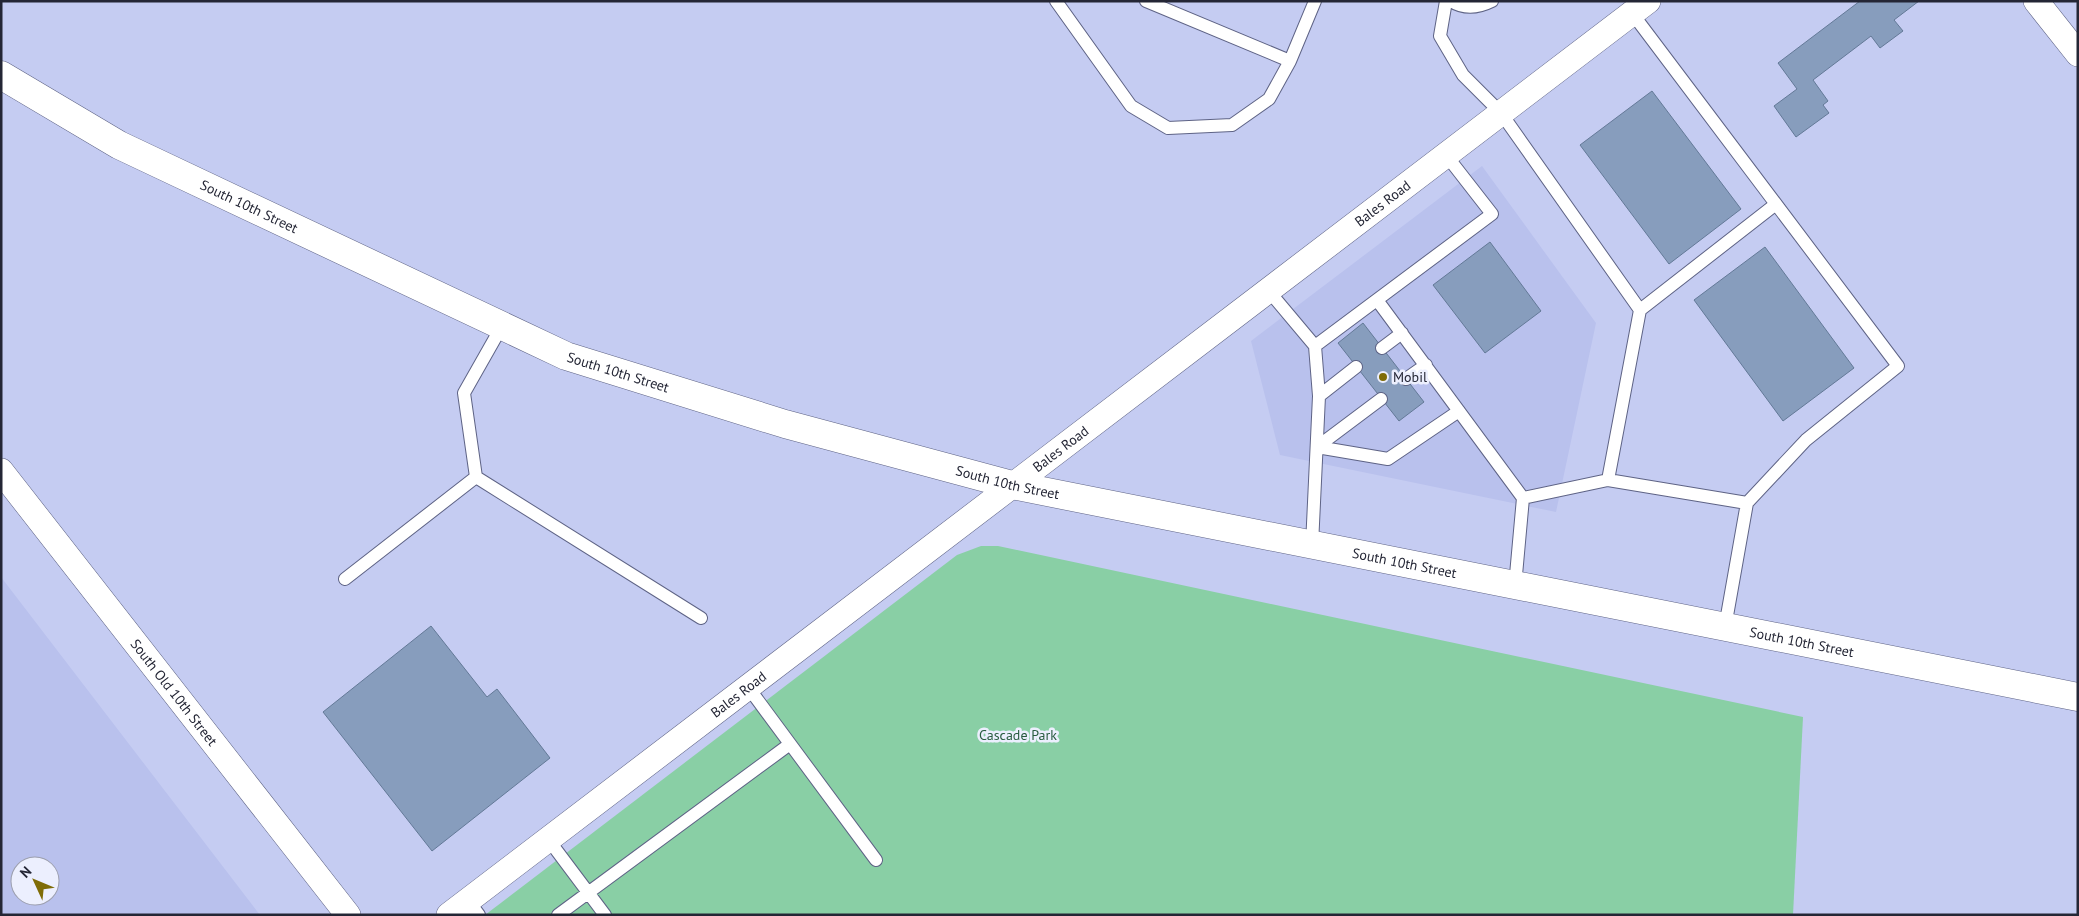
<svg xmlns="http://www.w3.org/2000/svg" width="2079" height="916" font-family="'PT Sans',sans-serif">
	<style>
		.built { fill: #b9c1ed; fill-rule: evenodd }
		.green { fill: #89cfa5 }
		.building { fill: #879dbd; stroke: #637997 }
		.lines { fill: none; stroke-linecap: round; stroke-linejoin: round }
		.service-casing { stroke: #5e6385; stroke-width: 14 }
		.minor-casing { stroke: #5e6385; stroke-width: 26 }
		.primary-casing { stroke: #5e6385; stroke-width: 29 }
		.service { stroke: #fff; stroke-width: 12 }
		.minor { stroke: #fff; stroke-width: 25 }
		.primary { stroke: #fff; stroke-width: 28 }
		.poi-dot { fill: #7f6c07; stroke: #eceffe; stroke-width: 2 }
		.labels { text-anchor: middle; stroke-width: 5; stroke-linejoin: round; paint-order: stroke }
		.street-label { font-size: 14px; fill: #242635; stroke: #eceffe }
		.poi-label { font-size: 14px; fill: #242635; stroke: #eceffe; text-anchor: start }
		.park-label { font-size: 14px; fill: #285b3f; stroke: #eceffe }
	</style>
	<rect width="100%" height="100%" fill="#c5ccf2"/>
	<!-- built -->
	<path class="built" d="M 1482,166 L 1596,323 L 1556,512 L 1280,455 L 1251,341 Z
		M 1,577 L 260,915 L 1,915 ZM 20,866 L 50,866 L 50,896 L 20,896 Z"/>
	<!-- green -->
	<path class="green" d="M 981,546 L 998,546 L 1803,717 L 1793,915 L 485,915 L 957,555 Z"/>
	<!-- building -->
	<path class="building" d="M 1860,1 L 1919,1 L 1894,20 L 1903,31 L 1880,48 L 1871,36 L 1813,80 L 1828,101 L 1823,105 L 1829,113 L 1796,137 L 1774,106 L 1797,89 L 1778,63 Z
		M 1652,91 L 1741,209 L 1669,264 L 1580,145 Z
		M 1490,242 L 1541,311 L 1485,353 L 1433,285 Z
		M 1765,247 L 1854,368 L 1783,421 L 1694,300 Z
		M 1363,323 L 1424,402 L 1399,421 L 1338,343 Z
		M 431,626 L 487,697 L 497,689 L 550,758 L 432,851 L 323,712 Z"/>
	<g class="lines">
		<defs>
			<path id="service" d="M 1056,1 L 1131,106 L 1168,128 L 1232,125 L 1269,99 L 1290,61 L 1315,1
				M 1146,1 L 1290,61
				M 1446,1 L 1440,36 L 1463,75 L 1501,113 L 1640,310 L 1608,480
				M 1451,1 C 1465,10 1478,8 1492,1
				M 1632,13 L 1898,366 L 1806,440 L 1747,503
				M 1268,290 L 1315,346 L 1319,396 L 1312,545
				M 1377,300 L 1523,498 L 1515,586
				M 1640,310 L 1776,204
				M 502,326 L 464,393 L 476,477 L 701,618
				M 1315,346 L 1492,214 L 1446,155
				M 1382,348 L 1402,333
				M 1406,379 L 1426,365
				M 1319,396 L 1356,367
				M 1317,447 L 1388,459 L 1459,411
				M 1317,447 L 1381,399
				M 1523,498 L 1608,480 L 1747,503 L 1725,627
				M 345,579 L 476,477
				M 748,687 L 876,860
				M 548,839 L 605,915
				M 468,900 L 479,915
				M 558,915 L 790,744"/>
			<g id="minor">
				<path d="M 2036,1 L 2078,54"/>
				<path id="s1" d="M 1,471 L 348,915"/>
				<path id="s2" d="M 449,915 L 1648,1"/>
			</g>
			<g id="primary">
				<path id="s3" d="M 1,75 L 119,145 L 566,356 L 785,424 L 1012,485 L 2078,697"/>
			</g>
		</defs>
		<!-- service casing -->
		<use href="#service" class="service-casing"/>
		<!-- minor casing -->
		<use href="#minor" class="minor-casing"/>
		<!-- primary casing -->
		<use href="#primary" class="primary-casing"/>
		<!-- service -->
		<use href="#service" class="service"/>
		<!-- minor -->
		<use href="#minor" class="minor"/>
		<!-- primary -->
		<use href="#primary" class="primary"/>
	</g>
	<!-- markers -->
	<circle class="poi-dot" cx="1383" cy="377" r="5"/>
	<g class="labels">
		<!-- street labels -->
		<g class="street-label">
			<text dy="5" stroke="none"><textPath href="#s2" startOffset="1174">Bales Road</textPath></text>
			<text dy="5" stroke="none"><textPath href="#s3" startOffset="281">South 10th Street</textPath></text>
			<text dy="5" stroke="none"><textPath href="#s3" startOffset="686">South 10th Street</textPath></text>
			<text dy="5" stroke="none"><textPath href="#s2" startOffset="769">Bales Road</textPath></text>
			<text dy="5" stroke="none"><textPath href="#s3" startOffset="1091">South 10th Street</textPath></text>
			<text dy="5" stroke="none"><textPath href="#s3" startOffset="1496">South 10th Street</textPath></text>
			<text dy="5" stroke="none"><textPath href="#s3" startOffset="1901">South 10th Street</textPath></text>
			<text dy="5" stroke="none"><textPath href="#s1" startOffset="281">South Old 10th Street</textPath></text>
			<text dy="5" stroke="none"><textPath href="#s2" startOffset="364">Bales Road</textPath></text>
		</g>
		<!-- poi labels -->
		<g class="poi-label">
			<text x="1393" y="382">Mobil</text>
		</g>
		<!-- park labels -->
		<g class="park-label">
			<text x="1018" y="740">Cascade Park</text>
		</g>
	</g>
	<!-- border -->
	<rect width="2079" height="916" fill="none" stroke="#242635" stroke-width="5"/>
	<!-- north arrow -->
	<g transform="translate(35 881) rotate(314)"><circle r="24" fill="#eceffe" stroke="#9c9fae"/>
	<path d="M0-4L9 19L0 12L-9 19Z" fill="#7f6c07"/>
	<text y="-8" font-size="14" font-weight="bold" text-anchor="middle" fill="#242635">N</text>
	</g>
</svg>
